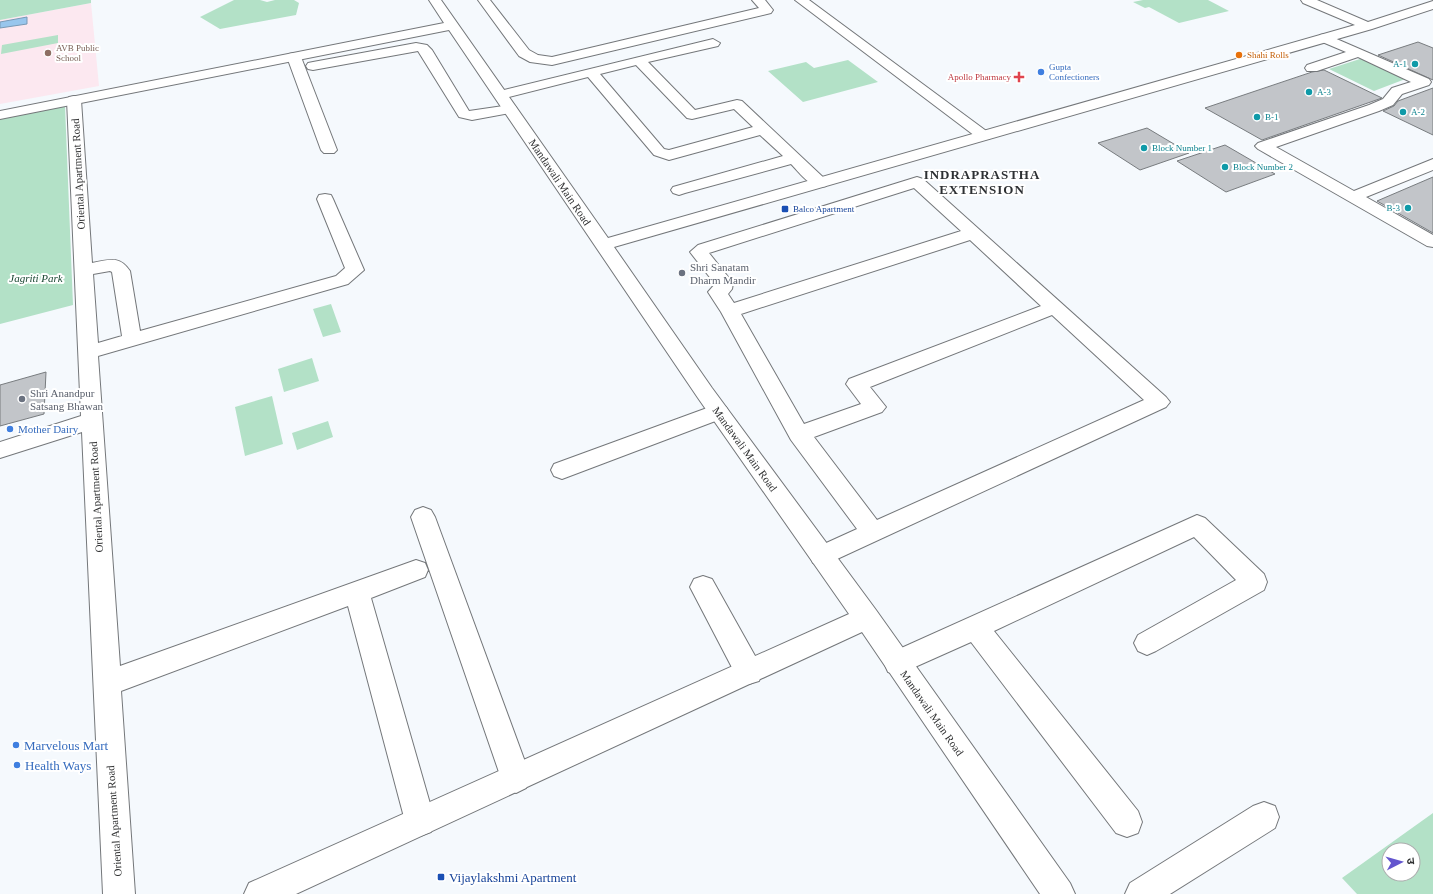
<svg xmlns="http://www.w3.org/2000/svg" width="1433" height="894" font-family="'Times New Roman','Noto Sans Devanagari',serif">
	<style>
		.education { fill: #fce8f0 }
		.green { fill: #b3e1c7; fill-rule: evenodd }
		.water { fill: #98c6ed; stroke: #7899b5 }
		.building { fill: #c2c5c9; stroke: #787c7f }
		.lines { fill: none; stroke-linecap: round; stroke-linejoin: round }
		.minor-casing { stroke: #74777a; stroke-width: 2 }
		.tertiary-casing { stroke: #74777a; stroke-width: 2 }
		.minor { fill: #fff; fill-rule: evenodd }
		.tertiary { fill: #fff; fill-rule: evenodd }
		.education-dot { fill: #8d6e63; stroke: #fff; stroke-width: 1.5 }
		.food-dot { fill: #e8710a; stroke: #fff; stroke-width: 1.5 }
		.culture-dot { fill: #0f9aa8; stroke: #fff; stroke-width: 1.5 }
		.shop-dot { fill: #3f7fe0; stroke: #fff; stroke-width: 1.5 }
		.health-dot { fill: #e0444e; stroke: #fff; stroke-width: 1.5 }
		.transit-dot { fill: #1a4fb4; stroke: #fff; stroke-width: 1.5 }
		.worship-dot { fill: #6b7280; stroke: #fff; stroke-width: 1.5 }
		.labels { text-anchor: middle; stroke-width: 4; stroke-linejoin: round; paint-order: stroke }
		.far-education-label { font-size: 9px; fill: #785e54; stroke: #fff; text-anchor: start }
		.far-food-label { font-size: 9px; fill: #c56008; stroke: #fff; text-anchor: start }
		.far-culture-label { font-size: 9px; fill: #0d838f; stroke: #fff; text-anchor: start }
		.far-shop-label { font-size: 9px; fill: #366cbe; stroke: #fff; text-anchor: start }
		.far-health-label { font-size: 9px; fill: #be3a42; stroke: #fff; text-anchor: end }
		.far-transit-label { font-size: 9px; fill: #164399; stroke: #fff; text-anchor: start }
		.street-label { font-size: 11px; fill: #2f3031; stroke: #fff }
		.worship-label { font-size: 11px; fill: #5b616d; stroke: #fff; text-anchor: start }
		.park-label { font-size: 11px; font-style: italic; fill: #174530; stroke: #fff }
		.shop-label { font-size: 11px; fill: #366cbe; stroke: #fff; text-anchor: start }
		.far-district-label { font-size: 13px; font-weight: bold; letter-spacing: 1px; fill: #2d3033; stroke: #fff }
		.near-shop-label { font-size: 13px; fill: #366cbe; stroke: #fff; text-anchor: start }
		.near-transit-label { font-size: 13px; fill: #164399; stroke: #fff; text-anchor: start }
	</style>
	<rect width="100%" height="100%" fill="#f5f9fd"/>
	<!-- education -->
	<path class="education" d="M 91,3 L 99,86 L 0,104 L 0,20 Z"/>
	<!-- green -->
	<path class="green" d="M 0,0 L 91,0 L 91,3 L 0,20 Z
		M 234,0 L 260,0 L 267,2 L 275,0 L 294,0 L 299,3 L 296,15 L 220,29 L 200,17 Z
		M 1143,0 L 1208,0 L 1229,11 L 1179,23 L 1149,7 L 1145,8 L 1133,2 Z
		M 58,35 L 58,43 L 1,54 L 2,45 Z
		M 1363,58 L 1408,78 L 1374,91 L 1329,69 Z
		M 848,60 L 878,82 L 803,102 L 768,71 L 806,62 L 814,68 Z
		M 65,106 L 73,305 L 0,324 L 0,119 Z
		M 331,304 L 341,332 L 323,337 L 313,309 Z
		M 312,358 L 319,381 L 284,392 L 278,369 Z
		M 272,396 L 283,444 L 245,456 L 235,407 Z
		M 328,421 L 333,437 L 297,450 L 292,433 Z
		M 1433,813 L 1433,894 L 1357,894 L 1342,878 ZM 1389,850 L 1413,850 L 1413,874 L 1389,874 Z"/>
	<!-- water -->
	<path class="water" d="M 27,17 L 27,24 L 0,28 L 0,22 Z"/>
	<!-- building -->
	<path class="building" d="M 1418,42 L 1433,48 L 1433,80 L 1378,55 Z
		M 1324,70 L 1382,98 L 1262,140 L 1205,108 L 1312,72 Z
		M 1433,88 L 1433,135 L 1383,111 L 1394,106 L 1398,101 Z
		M 1147,128 L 1189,153 L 1140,170 L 1098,143 Z
		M 1225,145 L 1275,174 L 1226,192 L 1177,161 Z
		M 1433,177 L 1433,233 L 1377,201 Z
		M 46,372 L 44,414 L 0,426 L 0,385 Z"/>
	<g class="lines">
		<defs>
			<path id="minor" d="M 478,0 L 490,0 L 529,50 L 538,55 L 552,57 L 759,8 L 752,0 L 765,0 L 773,10 L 771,13 L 552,65 L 530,62 L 519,56 Z
				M 795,0 L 809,0 L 989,133 L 992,136 L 989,139 L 979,139 Z
				M 1325,34 L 1429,79 L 1431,82 L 1429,85 L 1402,94 L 1393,105 L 1379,111 L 1276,147 L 1354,191 L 1433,159 L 1433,170 L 1366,197 L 1433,235 L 1433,247 L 1427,246 L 1258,149 L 1255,146 L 1258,143 L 1369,105 L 1383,99 L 1392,88 L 1411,82 L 1358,57 L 1317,71 L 1307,71 L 1305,68 L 1307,65 L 1346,52 L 1320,41 L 1319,38 L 1320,35 Z
				M 713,39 L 720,43 L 718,46 L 648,62 L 695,110 L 737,100 L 742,101 L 826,180 L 828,183 L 826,186 C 811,190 800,173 791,164 L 685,193 L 679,195 L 673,193 L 671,190 L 673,187 L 783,156 L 760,135 L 669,160 L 654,155 L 588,77 L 501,99 L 496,98 L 494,95 L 496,92 ZM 636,65 L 687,118 L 692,119 L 734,109 L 753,127 L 669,150 L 664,149 L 600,74 Z
				M 416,43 L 427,45 L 432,50 L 469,111 L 510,105 L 515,106 L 517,109 L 515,112 L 472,120 L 459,117 L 418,51 L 313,70 L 308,69 L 306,66 L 308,63 L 313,62 Z
				M 294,53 L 299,54 L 301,57 L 337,150 L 334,153 L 324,153 L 321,150 L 287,57 L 289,54 Z
				M 74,96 L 79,97 L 81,100 L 92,263 C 109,260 119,255 130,271 L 140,331 L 336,276 L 345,268 L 317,199 L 319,195 L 325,194 L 331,195 L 333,199 L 364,270 L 348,284 L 98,356 L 120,666 L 416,560 L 425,563 L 428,570 L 425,577 L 371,598 L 435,821 L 431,832 L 420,836 L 409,832 L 405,821 L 348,606 L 121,691 L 135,894 L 103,894 L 82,432 L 0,458 L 0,442 L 81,416 L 67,100 L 69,97 ZM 110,271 L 112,272 L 122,336 L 98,343 L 93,274 Z
				M 917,177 L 923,179 L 1166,397 L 1170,402 L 1166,407 L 822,566 L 813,563 L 810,556 L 813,549 L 857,529 L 791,440 L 721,312 L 708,292 L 715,284 L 690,252 L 698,245 ZM 914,188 L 961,231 L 734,303 L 728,294 L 732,289 L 733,283 L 709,253 ZM 970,240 L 1041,306 L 849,379 L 846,384 L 861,404 L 804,424 L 741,314 ZM 1052,315 L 1144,400 L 877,520 L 814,437 L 882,412 L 886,407 L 870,387 Z
				M 718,404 L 726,407 L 729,412 L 726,417 L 562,479 L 554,476 L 551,470 L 554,464 Z
				M 423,507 L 431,510 L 435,517 L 531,778 L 526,788 L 516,793 L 506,788 L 501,778 L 411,517 L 415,510 Z
				M 1197,515 L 1205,518 L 1264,574 L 1267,582 L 1264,590 L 1156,651 L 1147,655 L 1138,651 L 1134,643 L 1138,635 L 1236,580 L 1194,537 L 994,631 L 1138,811 L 1142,822 L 1138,833 L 1127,837 L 1116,833 L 971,642 L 897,675 L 888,672 L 884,663 L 888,654 Z
				M 703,576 L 712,579 L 759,663 L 762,672 L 759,681 L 749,684 L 739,681 L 690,587 L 694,579 Z
				M 1264,802 L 1275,806 L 1279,817 L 1275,828 L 1170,894 L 1125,894 L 1130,883 L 1253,806 Z"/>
			<path id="tertiary" d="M 429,0 L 441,0 L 608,238 L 1355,25 L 1303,3 L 1301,0 L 1317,0 L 1368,22 L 1433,1 L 1433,9 L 1372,29 L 614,247 L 712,388 L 876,610 L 1070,883 L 1075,894 L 1040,894 L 862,632 L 296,894 L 244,894 L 249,883 L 849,614 L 698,398 L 449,30 L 0,119 L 0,111 L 444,23 Z"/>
		</defs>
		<!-- minor casing -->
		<use href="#minor" class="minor-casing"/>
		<!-- tertiary casing -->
		<use href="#tertiary" class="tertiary-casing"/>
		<!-- minor -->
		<use href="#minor" class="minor"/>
		<!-- tertiary -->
		<use href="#tertiary" class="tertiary"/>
	</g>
	<!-- markers -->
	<circle class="education-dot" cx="48" cy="53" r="4"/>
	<circle class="food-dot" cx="1239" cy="55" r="4"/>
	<g class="culture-dot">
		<circle cx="1415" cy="64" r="4"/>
		<circle cx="1309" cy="92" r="4"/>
		<circle cx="1403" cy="112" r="4"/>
		<circle cx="1257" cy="117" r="4"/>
		<circle cx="1144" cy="148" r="4"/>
		<circle cx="1225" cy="167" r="4"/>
		<circle cx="1408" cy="208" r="4"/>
	</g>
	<g class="shop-dot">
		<circle cx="1041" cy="72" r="4"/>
		<circle cx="10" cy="429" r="4"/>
		<circle cx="16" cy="745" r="4"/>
		<circle cx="17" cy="765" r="4"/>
	</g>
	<path class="health-dot" d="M1017 71h4v4h4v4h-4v4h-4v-4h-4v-4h4z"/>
	<g class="transit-dot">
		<rect x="781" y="205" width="8" height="8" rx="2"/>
		<rect x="437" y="873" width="8" height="8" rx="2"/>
	</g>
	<g class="worship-dot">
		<circle cx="682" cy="273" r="4"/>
		<circle cx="22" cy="399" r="4"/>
	</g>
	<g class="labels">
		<!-- far-education labels -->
		<g class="far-education-label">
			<text x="56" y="51">AVB Public<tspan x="56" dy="10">School</tspan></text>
		</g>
		<!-- far-food labels -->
		<g class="far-food-label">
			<text x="1247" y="58">Shahi Rolls</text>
		</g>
		<!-- far-culture labels -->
		<g class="far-culture-label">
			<text x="1407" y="67" text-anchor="end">A-1</text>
			<text x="1317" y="95">A-3</text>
			<text x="1411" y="115">A-2</text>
			<text x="1265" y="120">B-1</text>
			<text x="1152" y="151">Block Number 1</text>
			<text x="1233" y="170">Block Number 2</text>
			<text x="1400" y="211" text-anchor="end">B-3</text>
		</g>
		<!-- far-shop labels -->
		<g class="far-shop-label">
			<text x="1049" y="70">Gupta<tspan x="1049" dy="10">Confectioners</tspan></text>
		</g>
		<!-- far-health labels -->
		<g class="far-health-label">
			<text x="1011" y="80">Apollo Pharmacy</text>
		</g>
		<!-- far-transit labels -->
		<g class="far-transit-label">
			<text x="793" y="212">Balco Apartment</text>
		</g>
		<!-- street labels -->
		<g class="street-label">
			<text transform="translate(78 174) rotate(-93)" y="4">Oriental Apartment Road</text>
			<text transform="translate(560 182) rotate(56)" y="4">Mandawali Main Road</text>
			<text transform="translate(745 449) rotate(54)" y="4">Mandawali Main Road</text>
			<text transform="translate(96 497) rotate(-93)" y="4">Oriental Apartment Road</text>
			<text transform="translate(932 713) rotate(55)" y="4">Mandawali Main Road</text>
			<text transform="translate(114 821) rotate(-94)" y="4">Oriental Apartment Road</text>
		</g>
		<!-- worship labels -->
		<g class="worship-label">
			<text x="690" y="271">Shri Sanatam<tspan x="690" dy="13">Dharm Mandir</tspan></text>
			<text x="30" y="397">Shri Anandpur<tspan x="30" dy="13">Satsang Bhawan</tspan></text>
		</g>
		<!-- park labels -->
		<g class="park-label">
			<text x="36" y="282">Jagriti Park</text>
		</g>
		<!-- shop labels -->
		<g class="shop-label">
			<text x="18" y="433">Mother Dairy</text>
		</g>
		<!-- far-district labels -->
		<g class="far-district-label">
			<text x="982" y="179">INDRAPRASTHA<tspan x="982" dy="15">EXTENSION</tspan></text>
		</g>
		<!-- near-shop labels -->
		<g class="near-shop-label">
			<text x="24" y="750">Marvelous Mart</text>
			<text x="25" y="770">Health Ways</text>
		</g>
		<!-- near-transit labels -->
		<g class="near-transit-label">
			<text x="449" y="882">Vijaylakshmi Apartment</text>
		</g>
	</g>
	<!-- north arrow -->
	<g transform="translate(1401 862) rotate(84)"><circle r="19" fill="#ffffff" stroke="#acacad"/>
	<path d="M0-3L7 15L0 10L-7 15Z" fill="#6355ce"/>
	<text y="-6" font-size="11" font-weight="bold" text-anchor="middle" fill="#2f3031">उ</text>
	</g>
</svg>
